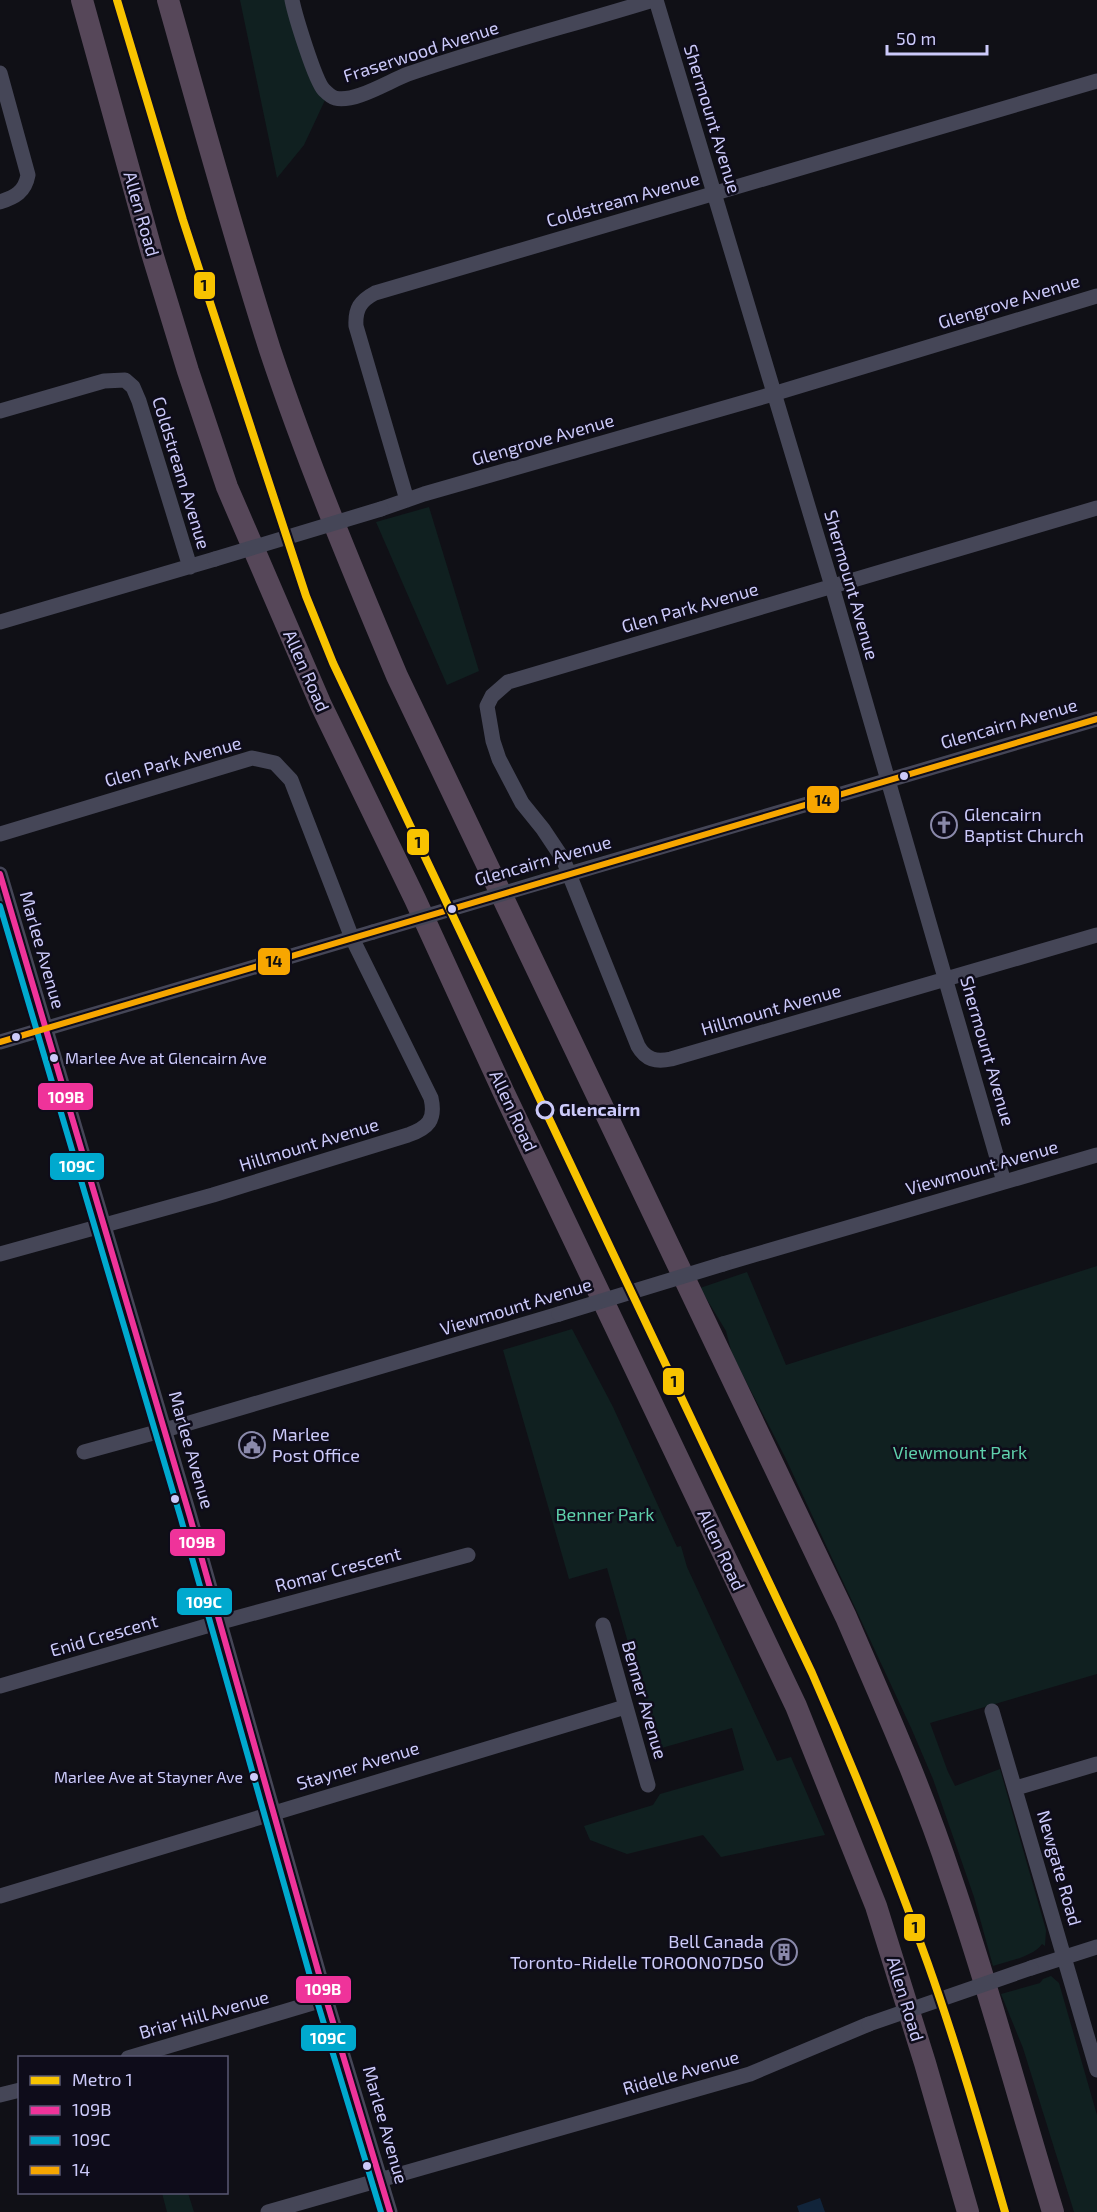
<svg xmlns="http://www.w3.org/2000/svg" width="1097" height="2212" font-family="'Exo 2',sans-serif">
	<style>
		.green { fill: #102020 }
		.water { fill: #11243a }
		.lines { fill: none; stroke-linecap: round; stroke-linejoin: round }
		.minor { stroke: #454657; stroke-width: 15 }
		.highway { stroke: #564759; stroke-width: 22 }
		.minor-bridge { stroke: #454657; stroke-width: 15 }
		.bus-1-casing { stroke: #0e0c1a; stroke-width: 10 }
		.bus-2-casing { stroke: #0e0c1a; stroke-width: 10 }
		.bus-3-casing { stroke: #0e0c1a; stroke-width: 10 }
		.bus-1 { stroke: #ef339a; stroke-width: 6 }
		.bus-2 { stroke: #00a9ce; stroke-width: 6 }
		.bus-3 { stroke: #f7a600; stroke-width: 6 }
		.metro-1-casing { stroke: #0e0c1a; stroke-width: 12 }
		.metro-1 { stroke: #f8c300; stroke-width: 8 }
		.bus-dot { fill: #cccafa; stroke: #0e0c1a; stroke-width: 2 }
		.stop-dot { fill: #0e0c1a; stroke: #cccafa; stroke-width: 3 }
		.labels { text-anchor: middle; stroke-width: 5; stroke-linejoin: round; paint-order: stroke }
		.bus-label { font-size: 16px; fill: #cccafa; stroke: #0e0c1a; text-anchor: start }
		.street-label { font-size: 18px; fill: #cccafa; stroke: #0e0c1a }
		.poi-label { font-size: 18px; fill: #cccafa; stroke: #0e0c1a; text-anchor: start }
		.stop-label { font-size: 18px; font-weight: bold; fill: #cccafa; stroke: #0e0c1a; text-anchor: start }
		.park-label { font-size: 18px; fill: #5fd1ac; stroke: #0e0c1a }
		.line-badge { stroke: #0e0c1a; stroke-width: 2 }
		.badge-label { font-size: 16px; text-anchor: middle; font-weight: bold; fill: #fff }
		.pale-badge-label { font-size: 16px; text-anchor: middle; font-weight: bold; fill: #111 }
	</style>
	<rect width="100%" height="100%" fill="#101016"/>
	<!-- green -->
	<path class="green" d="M 240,0 L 289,0 L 313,86 L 326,98 L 304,145 L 277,178 Z
		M 429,507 L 479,671 L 447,685 L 376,522 Z
		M 1097,1266 L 1097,1674 L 930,1723 L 948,1772 L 955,1786 L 1000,1769 L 1046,1930 L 1045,1946 L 1042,1944 C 1033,1957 1008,1961 993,1966 L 974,1897 L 933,1779 L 912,1730 L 785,1457 L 732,1354 L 726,1331 L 700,1288 L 747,1272 L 786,1365 Z
		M 572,1329 L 613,1407 L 677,1547 L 681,1546 L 687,1567 L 777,1761 L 791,1757 L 825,1835 L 721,1857 L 703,1835 L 627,1854 L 590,1840 L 584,1826 L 653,1805 L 660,1794 L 744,1770 L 732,1728 L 658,1749 L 607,1568 L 569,1579 L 503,1350 Z
		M 1051,1976 L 1059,1983 L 1097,2115 L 1097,2212 L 1074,2212 L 1023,2048 L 1001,1994 L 1040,1983 L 1043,1979 Z
		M 162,2193 L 188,2193 L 194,2212 L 167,2212 Z"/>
	<!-- water -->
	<path class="water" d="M 820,2198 L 825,2212 L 799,2212 L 797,2206 Z"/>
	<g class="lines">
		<!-- minor -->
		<path class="minor" d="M 292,0 C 295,15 315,81 324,90 C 327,93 332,97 335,98 C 355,103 389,81 408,74 C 489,46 572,25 653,0
			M 656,0 L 829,576 L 1004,1182
			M 0,73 L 28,175 C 25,192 15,197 0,202
			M 0,411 L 104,381 L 125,380 L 133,387 L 139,401 L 190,567
			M 407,500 L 356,326 C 355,309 360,301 375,293 L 1097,81
			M 1097,508 L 508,682 L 492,696 L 487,706 L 493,741 L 499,759 L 522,803 L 543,829 L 563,859 L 638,1046 C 646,1060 656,1062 671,1059 L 1097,935
			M 381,509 L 424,494 L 773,394 L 1097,296
			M 0,622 L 215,559
			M 0,834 L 252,758 L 275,763 L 291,780 L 352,938 L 431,1098 C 436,1120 428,1128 408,1135 L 213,1195 L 0,1254
			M 0,874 L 190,1517 L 326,1999 L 390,2212
			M 545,881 L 1097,719
			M 0,1042 L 373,932
			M 723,1264 L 1097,1155
			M 84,1452 L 186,1424 L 559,1314
			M 603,1625 L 648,1785
			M 0,1686 L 203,1627 L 468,1555
			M 992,1711 L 1097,2070
			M 1016,1788 L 1097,1764
			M 0,1896 L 625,1707
			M 1031,1968 L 1097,1947
			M 128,2058 L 326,1999
			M 0,2095 L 20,2090
			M 268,2212 L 750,2074 L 869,2024"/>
		<!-- highway -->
		<path class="highway" d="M 82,0 L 152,253 L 188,371 L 227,487 L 321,705 L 415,899 L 504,1093 L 796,1706 L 876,1906 L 925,2063 L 968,2212
			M 168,0 C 201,117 233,234 270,350 C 307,461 352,569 397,676 L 846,1617 C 883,1703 922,1789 951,1878 C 989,1988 1019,2101 1053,2212"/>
		<!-- minor-bridge -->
		<path class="minor-bridge" d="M 215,559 L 381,509
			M 373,932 L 545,881
			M 559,1314 L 723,1264
			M 869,2024 L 1031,1968"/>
		<defs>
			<path id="bus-1" d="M 0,874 L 190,1517 L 326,1999 L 390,2212"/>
			<path id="bus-2" d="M 0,906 L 181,1519 L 317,2001 L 381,2212"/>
			<path id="bus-3" d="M 0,1042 L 1097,719"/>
		</defs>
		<!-- bus-1 casing -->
		<use href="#bus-1" class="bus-1-casing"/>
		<!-- bus-2 casing -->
		<use href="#bus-2" class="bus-2-casing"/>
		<!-- bus-3 casing -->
		<use href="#bus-3" class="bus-3-casing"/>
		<!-- bus-1 -->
		<use href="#bus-1" class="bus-1"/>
		<!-- bus-2 -->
		<use href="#bus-2" class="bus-2"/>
		<!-- bus-3 -->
		<use href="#bus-3" class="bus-3"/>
		<defs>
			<path id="metro-1" d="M 117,0 L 183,220 L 306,596 L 333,663 L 812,1673 C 854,1769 893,1866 928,1964 C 957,2046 981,2129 1005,2212"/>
		</defs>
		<!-- metro-1 casing -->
		<use href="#metro-1" class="metro-1-casing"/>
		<!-- metro-1 -->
		<use href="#metro-1" class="metro-1"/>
	</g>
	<!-- icons -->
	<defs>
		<symbol id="church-ring" viewBox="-11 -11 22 22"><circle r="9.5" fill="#0e0c1a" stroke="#8a89aa" stroke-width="1.5"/><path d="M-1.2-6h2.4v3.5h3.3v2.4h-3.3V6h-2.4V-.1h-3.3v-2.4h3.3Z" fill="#8a89aa"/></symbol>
		<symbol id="civic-ring" viewBox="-11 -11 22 22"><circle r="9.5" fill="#0e0c1a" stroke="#8a89aa" stroke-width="1.5"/><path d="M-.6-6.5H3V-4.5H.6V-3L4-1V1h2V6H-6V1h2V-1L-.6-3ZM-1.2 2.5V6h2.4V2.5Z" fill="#8a89aa"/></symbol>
		<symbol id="building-ring" viewBox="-11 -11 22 22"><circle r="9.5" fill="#0e0c1a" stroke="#8a89aa" stroke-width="1.5"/><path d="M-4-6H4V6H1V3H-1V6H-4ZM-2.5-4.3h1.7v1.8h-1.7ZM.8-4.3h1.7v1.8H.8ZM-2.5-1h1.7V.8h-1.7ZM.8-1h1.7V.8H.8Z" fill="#8a89aa"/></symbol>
	</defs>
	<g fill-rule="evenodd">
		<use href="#church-ring" x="929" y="810" width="30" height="30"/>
		<use href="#civic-ring" x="237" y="1430" width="30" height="30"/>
		<use href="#building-ring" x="769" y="1937" width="30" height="30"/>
	</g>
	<!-- markers -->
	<g class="bus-dot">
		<circle cx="904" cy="776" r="5"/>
		<circle cx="452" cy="909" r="5"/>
		<circle cx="16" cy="1037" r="5"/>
		<circle cx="54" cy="1058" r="5"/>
		<circle cx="175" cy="1499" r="5"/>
		<circle cx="254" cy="1777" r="5"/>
		<circle cx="367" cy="2166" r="5"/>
	</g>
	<circle class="stop-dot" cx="545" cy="1110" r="8"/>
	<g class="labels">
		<!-- bus labels -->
		<g class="bus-label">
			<text x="65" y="1064">Marlee Ave at Glencairn Ave</text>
			<text x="243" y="1783" text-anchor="end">Marlee Ave at Stayner Ave</text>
		</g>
		<!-- street labels -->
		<g class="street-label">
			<text transform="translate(421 52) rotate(-18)" y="6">Fraserwood Avenue</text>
			<text transform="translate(712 119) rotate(73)" y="6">Shermount Avenue</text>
			<text transform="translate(623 200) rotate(-16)" y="6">Coldstream Avenue</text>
			<text transform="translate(141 214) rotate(74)" y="6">Allen Road</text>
			<text transform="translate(1009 302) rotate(-17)" y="6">Glengrove Avenue</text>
			<text transform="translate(543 440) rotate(-16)" y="6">Glengrove Avenue</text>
			<text transform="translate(181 473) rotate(73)" y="6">Coldstream Avenue</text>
			<text transform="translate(851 585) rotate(74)" y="6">Shermount Avenue</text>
			<text transform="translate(690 608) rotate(-16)" y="6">Glen Park Avenue</text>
			<text transform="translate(306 671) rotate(66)" y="6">Allen Road</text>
			<text transform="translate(1009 724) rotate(-16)" y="6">Glencairn Avenue</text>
			<text transform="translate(173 762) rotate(-16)" y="6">Glen Park Avenue</text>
			<text transform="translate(543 861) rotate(-16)" y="6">Glencairn Avenue</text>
			<text transform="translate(42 950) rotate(74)" y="6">Marlee Avenue</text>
			<text transform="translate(771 1010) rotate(-16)" y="6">Hillmount Avenue</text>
			<text transform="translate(987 1051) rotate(74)" y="6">Shermount Avenue</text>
			<text transform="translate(513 1111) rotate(65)" y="6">Allen Road</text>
			<text transform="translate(309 1145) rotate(-17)" y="6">Hillmount Avenue</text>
			<text transform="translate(982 1168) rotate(-16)" y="6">Viewmount Avenue</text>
			<text transform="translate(516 1307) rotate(-17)" y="6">Viewmount Avenue</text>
			<text transform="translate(191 1450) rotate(74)" y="6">Marlee Avenue</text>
			<text transform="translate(721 1550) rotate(65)" y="6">Allen Road</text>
			<text transform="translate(338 1570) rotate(-15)" y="6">Romar Crescent</text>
			<text transform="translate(104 1636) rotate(-16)" y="6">Enid Crescent</text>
			<text transform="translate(644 1700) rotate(74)" y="6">Benner Avenue</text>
			<text transform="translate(358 1766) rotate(-17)" y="6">Stayner Avenue</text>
			<text transform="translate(1059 1868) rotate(74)" y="6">Newgate Road</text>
			<text transform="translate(905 1999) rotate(73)" y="6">Allen Road</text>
			<text transform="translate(204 2015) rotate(-16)" y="6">Briar Hill Avenue</text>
			<text transform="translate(681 2073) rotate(-16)" y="6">Ridelle Avenue</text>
			<text transform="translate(385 2125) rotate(74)" y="6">Marlee Avenue</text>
		</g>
		<!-- poi labels -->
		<g class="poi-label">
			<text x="964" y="821">Glencairn<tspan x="964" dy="21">Baptist Church</tspan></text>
			<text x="272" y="1441">Marlee<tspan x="272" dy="21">Post Office</tspan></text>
			<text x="764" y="1948" text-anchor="end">Bell Canada<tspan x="764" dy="21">Toronto-Ridelle TOROON07DS0</tspan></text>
		</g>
		<!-- stop labels -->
		<g class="stop-label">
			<text x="559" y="1116">Glencairn</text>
		</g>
		<!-- park labels -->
		<g class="park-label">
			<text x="960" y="1459">Viewmount Park</text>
			<text x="605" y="1521">Benner Park</text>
		</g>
	</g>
	<g class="line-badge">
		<rect x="193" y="271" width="23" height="29" rx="6" fill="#f8c300"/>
		<rect x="806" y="785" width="34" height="29" rx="6" fill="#f7a600"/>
		<rect x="406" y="828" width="24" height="28" rx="6" fill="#f8c300"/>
		<rect x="257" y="947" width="34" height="29" rx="6" fill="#f7a600"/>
		<rect x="37" y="1082" width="57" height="29" rx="6" fill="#ef339a"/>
		<rect x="49" y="1152" width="56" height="29" rx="6" fill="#00a9ce"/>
		<rect x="662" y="1367" width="23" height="29" rx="6" fill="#f8c300"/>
		<rect x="169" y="1528" width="57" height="29" rx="6" fill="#ef339a"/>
		<rect x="176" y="1587" width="57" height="29" rx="6" fill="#00a9ce"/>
		<rect x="903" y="1913" width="23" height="29" rx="6" fill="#f8c300"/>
		<rect x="295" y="1975" width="57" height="29" rx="6" fill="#ef339a"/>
		<rect x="300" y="2024" width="57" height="28" rx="6" fill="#00a9ce"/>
	</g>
	<g class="badge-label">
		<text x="66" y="1103">109B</text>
		<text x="77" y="1172">109C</text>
		<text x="197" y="1548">109B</text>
		<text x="204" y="1608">109C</text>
		<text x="323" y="1995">109B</text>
		<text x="328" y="2044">109C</text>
	</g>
	<g class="pale-badge-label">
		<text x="204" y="291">1</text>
		<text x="823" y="806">14</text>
		<text x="418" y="848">1</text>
		<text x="274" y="967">14</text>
		<text x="674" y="1387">1</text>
		<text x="915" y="1933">1</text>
	</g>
	<!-- legend -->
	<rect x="18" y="2056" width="210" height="138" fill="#0e0c1a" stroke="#5a5874" stroke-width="1.5"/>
	<rect x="30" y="2076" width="30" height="9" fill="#f8c300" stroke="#5a5874" stroke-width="1.5"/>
	<text x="72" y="2086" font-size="18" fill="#cccafa">Metro 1</text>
	<rect x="30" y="2106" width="30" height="9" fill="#ef339a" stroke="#5a5874" stroke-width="1.5"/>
	<text x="72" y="2116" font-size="18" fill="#cccafa">109B</text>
	<rect x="30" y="2136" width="30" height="9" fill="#00a9ce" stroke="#5a5874" stroke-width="1.5"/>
	<text x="72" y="2146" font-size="18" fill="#cccafa">109C</text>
	<rect x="30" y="2166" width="30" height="9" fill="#f7a600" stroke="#5a5874" stroke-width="1.5"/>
	<text x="72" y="2176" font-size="18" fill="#cccafa">14</text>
	<!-- scale -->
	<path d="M887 45v9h100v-9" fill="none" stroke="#cccafa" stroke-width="3"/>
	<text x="896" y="45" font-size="18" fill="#cccafa" stroke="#0e0c1a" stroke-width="4.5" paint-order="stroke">50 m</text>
</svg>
